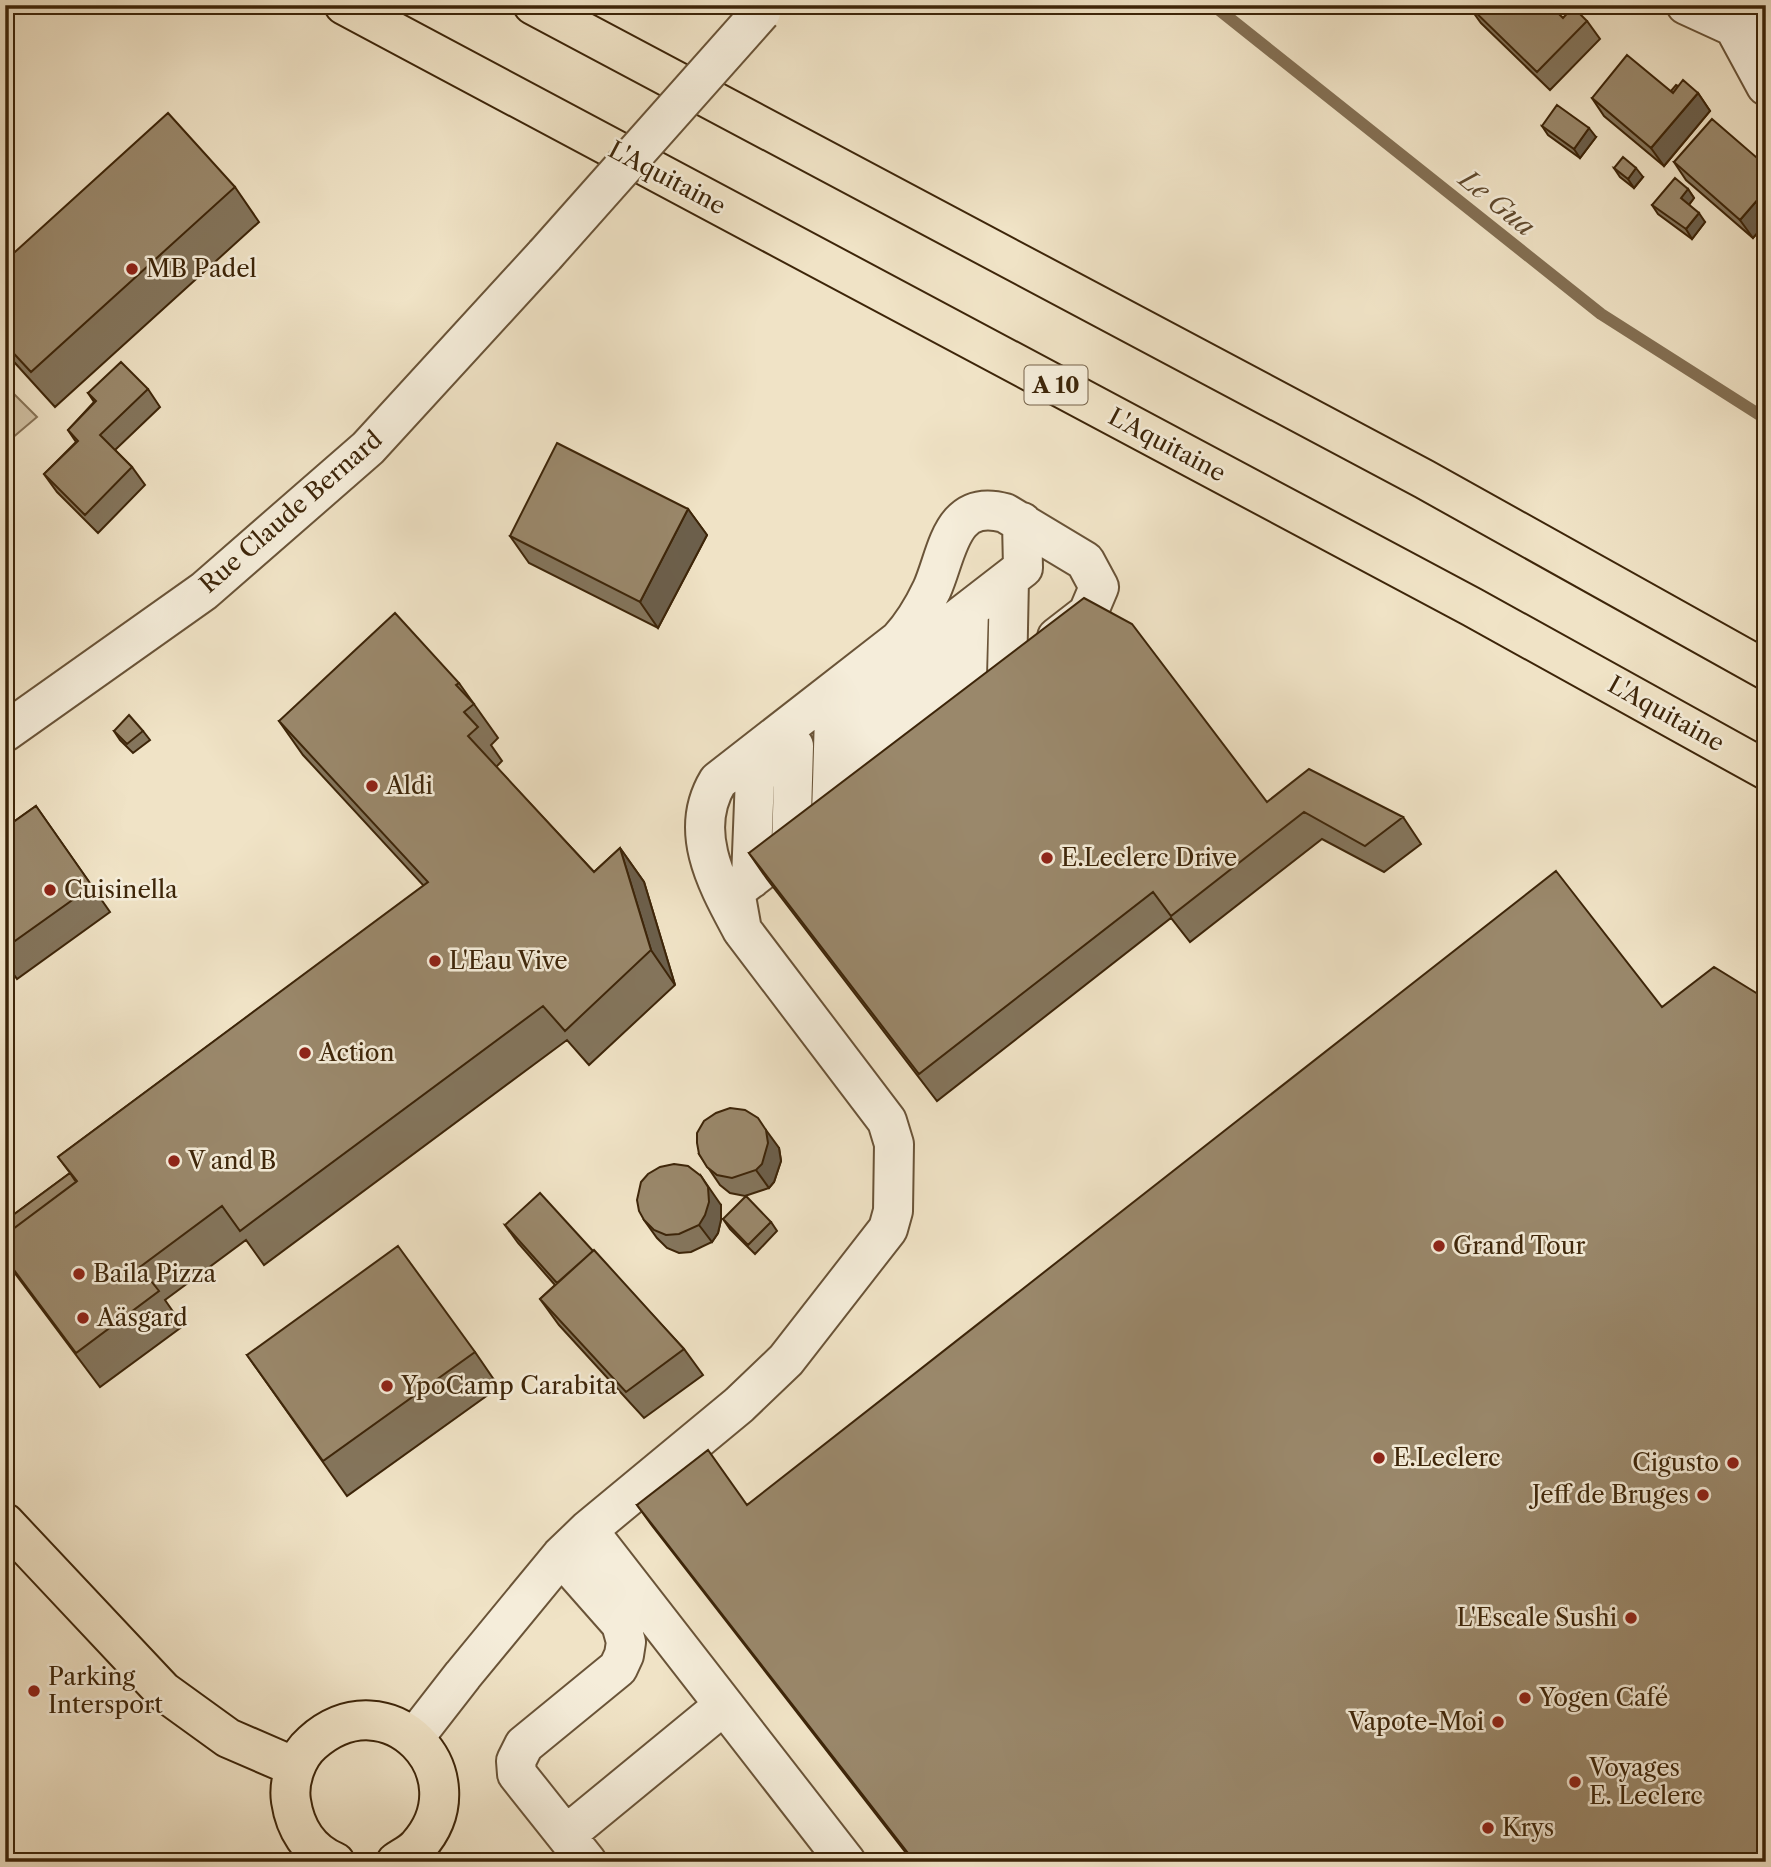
<svg xmlns="http://www.w3.org/2000/svg" width="1771" height="1867" font-family="'Libre Caslon Text',serif">
	<style>
		.pitch { fill: #d2c3a6; stroke: #887458; stroke-width: 2 }
		.lines { fill: none; stroke-linecap: round; stroke-linejoin: round }
		.stream { stroke: #847054; stroke-width: 12 }
		.minor-casing { stroke: #6a5438; stroke-width: 42 }
		.major-casing { stroke: #3d2509; stroke-width: 42 }
		.highway-casing { stroke: #3d2509; stroke-width: 42 }
		.minor { stroke: #f5edda; stroke-width: 38 }
		.major { stroke: #f0e3c6; stroke-width: 38 }
		.highway { stroke: #f0e3c6; stroke-width: 38 }
		.minor-bridge-casing { stroke: #6a5438; stroke-width: 42; stroke-linecap: butt }
		.minor-bridge { stroke: #f5edda; stroke-width: 38 }
		.wall { fill: #84755c; stroke: #3d2509; stroke-width: 2 }
		.shaded-wall { fill: #6c5f4b; stroke: #3d2509; stroke-width: 2 }
		.building { fill: #9a886b; stroke: #3d2509; stroke-width: 2 }
		.poi-dot { fill: #8f2418; stroke: #f5edda; stroke-width: 2.5 }
		.labels { text-anchor: middle; stroke-width: 5; stroke-linejoin: round; paint-order: stroke }
		.shield { fill: #f5edda; stroke: #746148; stroke-width: 2 }
		.shield-label { font-size: 23px; font-weight: bold; fill: #3d2509 }
		.street-label { font-size: 24px; fill: #3d2509; stroke: #f5edda }
		.poi-label { font-size: 24px; fill: #3d2509; stroke: #f5edda; text-anchor: start }
		.water-label { font-size: 26px; font-style: italic; fill: #604a2e; stroke: #f5edda }
	</style>
	<rect width="100%" height="100%" fill="#f0e3c6"/>
	<filter id="stains"><feTurbulence type="fractalNoise" baseFrequency=".00286" numOctaves="4"/><feColorMatrix values="0 0 0 0 .2 0 0 0 0 .09 0 0 0 0 .02 0 0 0 .5 -.17"/></filter>
	<radialGradient id="worn" r=".72"><stop offset=".6" stop-color="#630" stop-opacity="0"/><stop offset="1" stop-color="#630" stop-opacity=".3"/></radialGradient>
	<!-- pitch -->
	<path class="pitch" d="M 5,385 L 37,417 L 5,444 Z"/>
	<g class="lines">
		<!-- stream -->
		<path class="stream" d="M 1213,5 L 1601,314 L 1766,419"/>
		<defs>
			<path id="minor" d="M 1686,5 L 1734,27 L 1766,23
				M 1734,27 L 1766,86
				M 899,664 L 1023,568 L 1022,522
				M 1007,677 L 1009,579
				M 966,710 L 969,610
				M 5,732 L 204,591 L 368,448 L 545,255
				M 928,739 L 932,639
				M 889,770 L 895,668
				M 861,792 L 865,691
				M 831,816 L 834,716
				M 791,848 L 794,746
				M 751,879 L 755,777 L 788,751
				M 742,930 C 718,885 687,832 718,781 L 899,640 C 913,625 923,608 932,589 C 948,553 950,498 1005,513 L 1085,561 L 1099,587 L 1088,613 L 1057,637
				M 588,1530 L 846,1862
				M 561,1556 L 621,1624 L 626,1642 L 624,1655 L 618,1668 L 524,1745 L 516,1761 L 517,1774 L 587,1862
				M 414,1738 L 463,1675 L 561,1556 L 588,1530 L 739,1405 L 786,1360 L 888,1229 L 893,1211 L 894,1144 L 887,1121 L 742,930 L 735,891 L 801,840
				M 566,1835 L 723,1706"/>
			<path id="major" d="M 5,1523 L 163,1691 L 228,1738 L 295,1767
				M 335,1862 C 309,1851 295,1828 291,1801 C 288,1781 297,1756 312,1743 C 388,1675 482,1775 418,1846 C 412,1853 403,1857 396,1862"/>
			<path id="highway" d="M 344,5 L 1472,607 L 1766,770
				M 533,5 L 1424,479 L 1766,670"/>
		</defs>
		<!-- minor casing -->
		<use href="#minor" class="minor-casing"/>
		<!-- major casing -->
		<use href="#major" class="major-casing"/>
		<!-- highway casing -->
		<use href="#highway" class="highway-casing"/>
		<!-- minor -->
		<use href="#minor" class="minor"/>
		<!-- major -->
		<use href="#major" class="major"/>
		<!-- highway -->
		<use href="#highway" class="highway"/>
		<defs>
			<path id="minor-bridge" d="M 545,255 L 761,12"/>
		</defs>
		<!-- minor-bridge casing -->
		<use href="#minor-bridge" class="minor-bridge-casing"/>
		<!-- minor-bridge -->
		<use href="#minor-bridge" class="minor-bridge"/>
	</g>
	<!-- wall -->
	<path class="wall" d="M 1468,5 L 1587,21 L 1600,39 L 1550,90 L 1481,23 Z
		M 1678,86 L 1698,93 L 1710,111 L 1664,166 L 1604,116 L 1592,98 L 1671,91 Z
		M 1542,126 L 1596,137 L 1580,158 L 1548,135 Z
		M 1674,162 L 1764,164 L 1766,162 L 1766,223 L 1753,238 L 1686,180 Z
		M 1614,168 L 1643,177 L 1634,188 L 1620,177 Z
		M 235,187 L 259,222 L 55,407 L 5,352 L 5,261 Z
		M 1688,189 L 1694,198 L 1689,205 L 1705,222 L 1692,239 L 1658,214 L 1652,205 Z
		M 148,389 L 160,407 L 115,450 L 132,467 L 145,485 L 98,533 L 57,492 L 44,474 L 76,442 L 68,430 L 94,402 L 88,393 Z
		M 688,509 L 707,535 L 658,628 L 529,563 L 510,536 Z
		M 459,683 L 498,738 L 491,745 L 502,761 L 496,767 L 594,872 L 620,848 L 644,882 L 675,985 L 589,1065 L 567,1040 L 264,1265 L 246,1240 L 165,1300 L 183,1326 L 100,1387 L 5,1260 L 5,1221 L 70,1173 L 58,1157 L 424,886 L 303,755 L 279,721 Z
		M 114,731 L 143,731 L 150,740 L 133,753 L 120,740 Z
		M 1267,802 L 1403,817 L 1421,844 L 1384,872 L 1322,839 L 1190,942 L 1171,918 L 937,1101 L 767,879 L 749,853 Z
		M 36,806 L 110,912 L 17,979 L 5,962 L 5,828 Z
		M 1662,1007 L 1766,1862 L 913,1862 L 650,1523 L 637,1505 L 747,1505 Z
		M 779,1148 L 781,1161 L 774,1182 L 769,1188 L 745,1196 L 730,1193 L 720,1185 L 699,1154 Z
		M 721,1205 L 721,1220 L 718,1233 L 712,1242 L 691,1252 L 679,1253 L 667,1248 L 657,1238 L 644,1220 Z
		M 723,1219 L 771,1222 L 777,1231 L 755,1254 L 730,1229 Z
		M 505,1225 L 593,1251 L 684,1349 L 703,1375 L 644,1418 L 559,1325 L 540,1299 L 555,1285 L 518,1243 Z
		M 475,1352 L 499,1387 L 347,1496 L 247,1355 Z"/>
	<!-- shaded-wall -->
	<path class="shaded-wall" d="M 1698,93 L 1710,111 L 1664,166 L 1651,148 Z
		M 1589,128 L 1596,137 L 1580,158 L 1574,149 Z
		M 1636,168 L 1643,177 L 1634,188 L 1628,179 Z
		M 1688,189 L 1694,198 L 1687,207 L 1681,198 Z
		M 1766,190 L 1766,223 L 1753,238 L 1740,220 Z
		M 1699,213 L 1705,222 L 1692,239 L 1686,229 Z
		M 688,509 L 707,535 L 658,628 L 640,602 Z
		M 620,848 L 644,882 L 675,985 L 651,950 Z
		M 766,1130 L 779,1148 L 781,1161 L 774,1182 L 769,1188 L 756,1170 Z
		M 701,1176 L 721,1205 L 721,1220 L 718,1233 L 712,1242 L 699,1225 Z"/>
	<!-- building -->
	<path class="building" d="M 1468,5 L 1550,5 L 1563,18 L 1573,7 L 1587,21 L 1537,72 Z
		M 1627,55 L 1673,93 L 1683,80 L 1698,93 L 1651,148 L 1592,98 Z
		M 1676,85 L 1678,86 L 1673,93 L 1671,91 Z
		M 1557,105 L 1589,128 L 1574,149 L 1542,126 Z
		M 168,113 L 235,187 L 31,372 L 5,344 L 5,261 Z
		M 1712,119 L 1764,164 L 1766,162 L 1766,190 L 1740,220 L 1674,162 Z
		M 1623,157 L 1636,168 L 1628,179 L 1614,168 Z
		M 1675,178 L 1688,189 L 1681,198 L 1699,213 L 1686,229 L 1652,205 Z
		M 121,362 L 148,389 L 100,435 L 132,467 L 85,515 L 44,474 L 78,441 L 68,430 L 96,401 L 88,393 Z
		M 557,443 L 688,509 L 640,602 L 510,536 Z
		M 1084,598 L 1132,624 L 1267,802 L 1309,769 L 1403,817 L 1365,846 L 1304,812 L 1171,916 L 1153,892 L 919,1074 L 749,853 Z
		M 395,613 L 459,683 L 456,685 L 474,704 L 464,712 L 478,727 L 468,736 L 594,872 L 620,848 L 651,950 L 565,1031 L 543,1006 L 240,1231 L 222,1206 L 140,1267 L 159,1291 L 76,1353 L 5,1258 L 5,1235 L 77,1181 L 58,1157 L 428,882 L 279,721 Z
		M 129,715 L 143,731 L 127,744 L 114,731 Z
		M 36,806 L 92,886 L 5,948 L 5,828 Z
		M 1556,871 L 1662,1007 L 1714,967 L 1766,999 L 1766,1862 L 915,1862 L 637,1505 L 708,1450 L 747,1505 Z
		M 730,1108 L 745,1110 L 758,1118 L 766,1130 L 768,1143 L 762,1164 L 756,1170 L 732,1178 L 717,1175 L 707,1167 L 699,1154 L 697,1143 L 697,1133 L 704,1121 L 716,1113 Z
		M 674,1164 L 688,1166 L 701,1176 L 708,1187 L 709,1202 L 705,1215 L 699,1225 L 679,1234 L 666,1235 L 654,1230 L 644,1220 L 639,1211 L 637,1200 L 641,1182 L 648,1174 L 660,1167 Z
		M 70,1173 L 76,1182 L 5,1235 L 5,1221 Z
		M 540,1193 L 593,1251 L 557,1283 L 505,1225 Z
		M 746,1196 L 771,1222 L 748,1245 L 723,1219 Z
		M 398,1246 L 475,1352 L 323,1461 L 247,1355 Z
		M 594,1250 L 684,1349 L 626,1392 L 540,1299 Z"/>
	<!-- markers -->
	<g class="poi-dot">
		<circle cx="132" cy="269" r="7"/>
		<circle cx="372" cy="786" r="7"/>
		<circle cx="1047" cy="858" r="7"/>
		<circle cx="50" cy="890" r="7"/>
		<circle cx="435" cy="961" r="7"/>
		<circle cx="305" cy="1053" r="7"/>
		<circle cx="174" cy="1161" r="7"/>
		<circle cx="1439" cy="1246" r="7"/>
		<circle cx="79" cy="1274" r="7"/>
		<circle cx="83" cy="1318" r="7"/>
		<circle cx="387" cy="1386" r="7"/>
		<circle cx="1379" cy="1458" r="7"/>
		<circle cx="1733" cy="1463" r="7"/>
		<circle cx="1703" cy="1495" r="7"/>
		<circle cx="1631" cy="1618" r="7"/>
		<circle cx="34" cy="1691" r="7"/>
		<circle cx="1525" cy="1698" r="7"/>
		<circle cx="1498" cy="1722" r="7"/>
		<circle cx="1575" cy="1782" r="7"/>
		<circle cx="1488" cy="1828" r="7"/>
	</g>
	<g class="labels">
		<!-- shield labels -->
		<rect class="shield" x="1024.5" y="365.5" width="63" height="39" rx="5"/>
		<g class="shield-label">
			<text x="1056" y="393">A 10</text>
		</g>
		<!-- street labels -->
		<g class="street-label">
			<text transform="translate(667 178) rotate(28)" y="8">L'Aquitaine</text>
			<text transform="translate(1167 445) rotate(28)" y="8">L'Aquitaine</text>
			<text transform="translate(291 512) rotate(-41)" y="8">Rue Claude Bernard</text>
			<text transform="translate(1666 714) rotate(29)" y="8">L'Aquitaine</text>
		</g>
		<!-- poi labels -->
		<g class="poi-label">
			<text x="146" y="277">MB Padel</text>
			<text x="386" y="794">Aldi</text>
			<text x="1061" y="866">E.Leclerc Drive</text>
			<text x="64" y="898">Cuisinella</text>
			<text x="449" y="969">L'Eau Vive</text>
			<text x="319" y="1061">Action</text>
			<text x="188" y="1169">V and B</text>
			<text x="1453" y="1254">Grand Tour</text>
			<text x="93" y="1282">Baila Pizza</text>
			<text x="97" y="1326">Aäsgard</text>
			<text x="401" y="1394">YpoCamp Carabita</text>
			<text x="1393" y="1466">E.Leclerc</text>
			<text x="1719" y="1471" text-anchor="end">Cigusto</text>
			<text x="1689" y="1503" text-anchor="end">Jeff de Bruges</text>
			<text x="1617" y="1626" text-anchor="end">L'Escale Sushi</text>
			<text x="48" y="1685">Parking<tspan x="48" dy="28">Intersport</tspan></text>
			<text x="1539" y="1706">Yogen Café</text>
			<text x="1484" y="1730" text-anchor="end">Vapote-Moi</text>
			<text x="1589" y="1776">Voyages<tspan x="1589" dy="28">E. Leclerc</tspan></text>
			<text x="1502" y="1836">Krys</text>
		</g>
		<!-- water labels -->
		<g class="water-label">
			<text transform="translate(1497 203) rotate(39)" y="9">Le Gua</text>
		</g>
	</g>
	<!-- margin -->
	<rect width="1771" height="1867" fill="none" stroke="#f0e3c6" stroke-width="28"/>
	<rect x="7" y="7" width="1757" height="1853" fill="none" stroke="#3d2509" stroke-width="3.5"/>
	<rect x="14" y="14" width="1743" height="1839" fill="none" stroke="#3d2509" stroke-width="2"/>
	<rect width="100%" height="100%" filter="url(#stains)"/>
	<rect width="100%" height="100%" fill="url(#worn)"/>
</svg>
